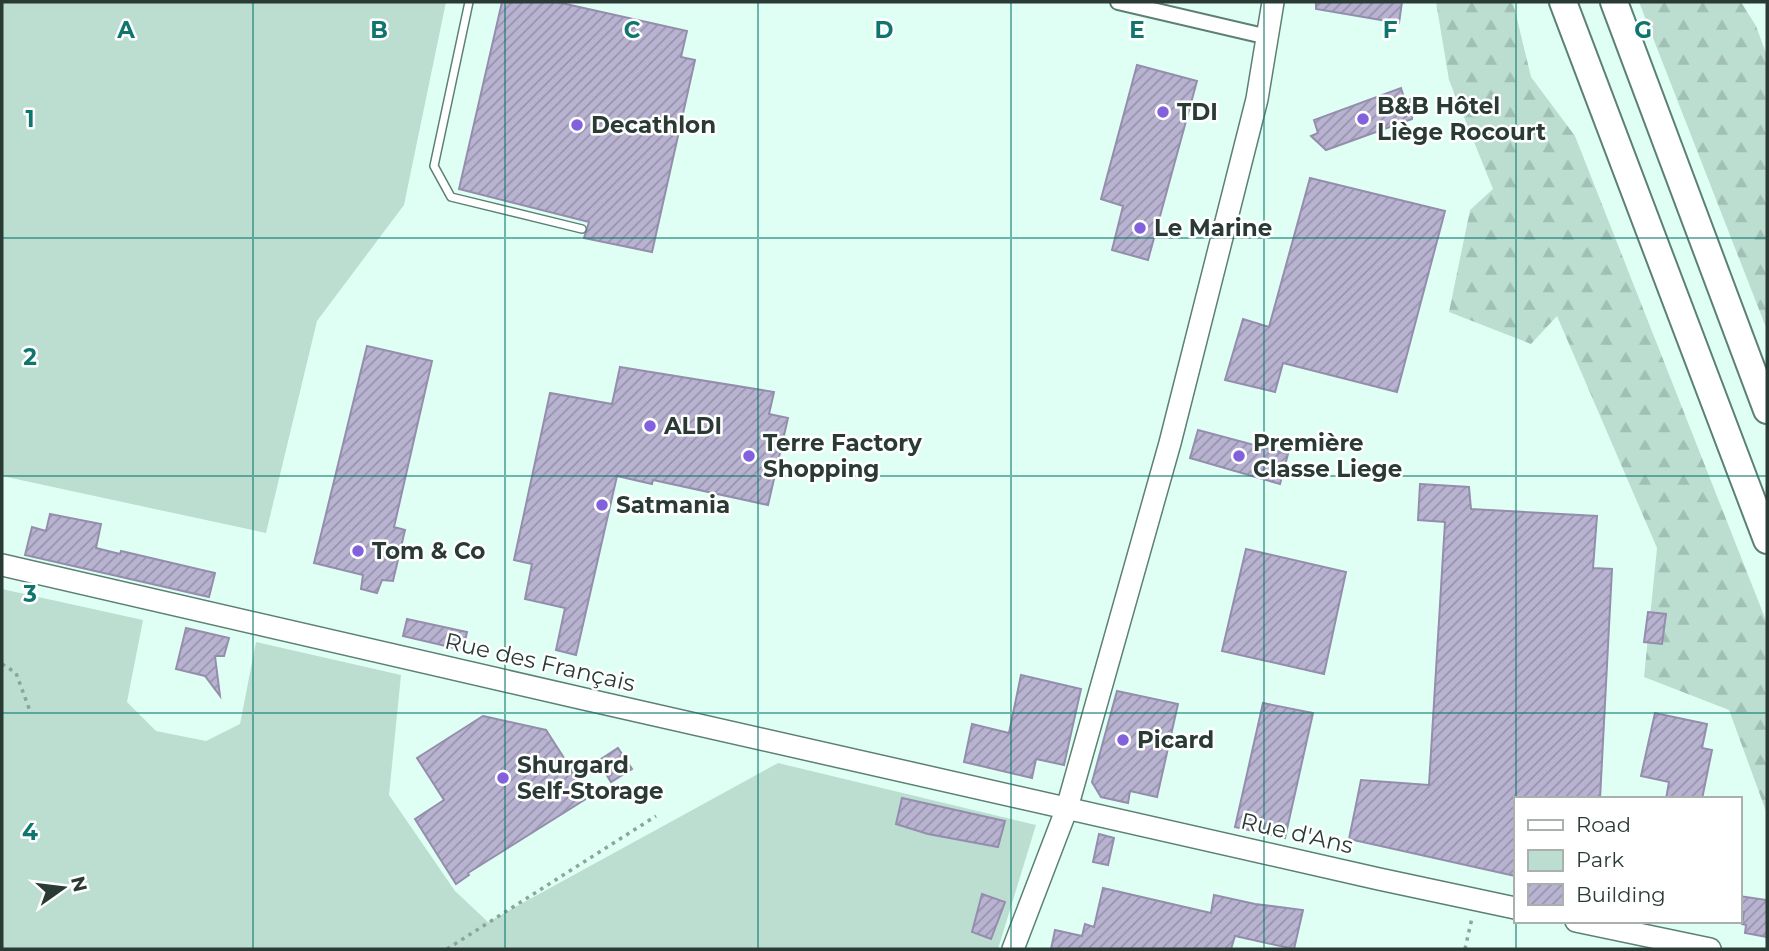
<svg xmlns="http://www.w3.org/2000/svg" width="1769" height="951" font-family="Montserrat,sans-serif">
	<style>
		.green { fill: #bbded1 }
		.forest { fill: url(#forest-firs) }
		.building { fill: url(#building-hatch); stroke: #948eac; stroke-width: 2 }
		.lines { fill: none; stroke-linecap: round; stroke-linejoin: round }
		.lane-casing { stroke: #5d8074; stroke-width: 10 }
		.street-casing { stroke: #5d8074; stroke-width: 18 }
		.secondary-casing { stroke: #5d8074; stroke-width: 24 }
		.highway-casing { stroke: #5d8074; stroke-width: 30 }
		.path { stroke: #8ca49b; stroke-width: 3.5; stroke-dasharray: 3.5 5; stroke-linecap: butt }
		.lane { stroke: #fff; stroke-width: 7 }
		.street { stroke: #fff; stroke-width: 14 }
		.secondary { stroke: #fff; stroke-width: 21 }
		.highway { stroke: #fff; stroke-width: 26 }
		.grid { fill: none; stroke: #0f766e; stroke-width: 2; stroke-opacity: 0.55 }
		.poi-dot { fill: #8461dc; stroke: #fff; stroke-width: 2.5 }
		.labels { text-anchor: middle; stroke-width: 5; stroke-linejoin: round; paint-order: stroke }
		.poi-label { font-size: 23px; font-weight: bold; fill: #2a3a34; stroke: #fff; text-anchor: start }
		.street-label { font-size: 23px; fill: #2a3a34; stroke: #fff }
		.grid-label { font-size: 23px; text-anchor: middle; font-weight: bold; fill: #0f766e; stroke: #fff; stroke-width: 5; stroke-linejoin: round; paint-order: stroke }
	</style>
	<defs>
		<pattern id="forest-firs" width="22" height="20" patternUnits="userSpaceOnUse" patternTransform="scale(1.75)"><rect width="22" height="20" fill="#bbded1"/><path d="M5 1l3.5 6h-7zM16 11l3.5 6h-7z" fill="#a1bfb4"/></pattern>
		<pattern id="building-hatch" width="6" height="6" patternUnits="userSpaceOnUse" patternTransform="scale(1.75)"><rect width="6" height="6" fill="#b9b3d2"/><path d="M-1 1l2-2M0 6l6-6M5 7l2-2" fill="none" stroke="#9793ab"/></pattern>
	</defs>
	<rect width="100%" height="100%" fill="#e0fff4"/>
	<!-- green -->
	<path class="green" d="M 2,2 L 446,2 L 404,205 L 317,321 L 266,533 L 2,476 Z
		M 2,589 L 143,620 L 127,702 L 156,731 L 206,741 L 240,724 L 256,642 L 401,675 L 389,795 L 455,891 L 488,922 L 778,763 L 1036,825 L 998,949 L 2,949 Z"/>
	<!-- forest -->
	<path class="forest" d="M 1436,2 L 1513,2 L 1531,77 L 1575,136 L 1767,623 L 1767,814 L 1729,710 L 1644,677 L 1657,548 L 1557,316 L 1531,344 L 1449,312 L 1470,210 L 1493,189 L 1449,80 Z
		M 1639,2 L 1741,2 L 1756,26 L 1767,56 L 1767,330 Z"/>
	<!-- building -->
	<path class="building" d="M 502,2 L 557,2 L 687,31 L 681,57 L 695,60 L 652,252 L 584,238 L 589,222 L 459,189 Z
		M 1316,2 L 1402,2 L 1399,23 L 1316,9 Z
		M 1137,65 L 1197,81 L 1148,260 L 1112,250 L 1123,206 L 1101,199 Z
		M 1401,88 L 1405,101 L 1414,98 L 1412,119 L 1326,150 L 1311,136 L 1318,133 L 1314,120 Z
		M 1310,178 L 1445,211 L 1397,392 L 1283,363 L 1275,392 L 1225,380 L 1243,319 L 1269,327 Z
		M 367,346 L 432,361 L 394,527 L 405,530 L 393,581 L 382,580 L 377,593 L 361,589 L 363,575 L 314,563 Z
		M 620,367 L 774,392 L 769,414 L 788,418 L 768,505 L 653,480 L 652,484 L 617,476 L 576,655 L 556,650 L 565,608 L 525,599 L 532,564 L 514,560 L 550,393 L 612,404 Z
		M 1198,430 L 1288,454 L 1280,484 L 1190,458 Z
		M 1420,484 L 1469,487 L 1471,509 L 1597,516 L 1593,568 L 1612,569 L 1600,799 L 1515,799 L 1515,876 L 1349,839 L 1361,780 L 1429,785 L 1445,522 L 1418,520 Z
		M 50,514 L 101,524 L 96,548 L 120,554 L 121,551 L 215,573 L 209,597 L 25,555 L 32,527 L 46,531 Z
		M 1246,549 L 1346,572 L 1324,674 L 1222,651 Z
		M 1648,612 L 1666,614 L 1662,644 L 1644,642 Z
		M 407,619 L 467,632 L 463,650 L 403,636 Z
		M 186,628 L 229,638 L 224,656 L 215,656 L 220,696 L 205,676 L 176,669 Z
		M 1021,675 L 1081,689 L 1064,765 L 1036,759 L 1032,778 L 964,762 L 972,724 L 1009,733 Z
		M 1117,691 L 1178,704 L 1157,797 L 1130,791 L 1128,803 L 1101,797 L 1092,782 Z
		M 1263,703 L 1313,713 L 1285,838 L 1235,827 Z
		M 1655,713 L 1707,724 L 1702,748 L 1712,750 L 1702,799 L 1666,799 L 1669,782 L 1641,776 Z
		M 483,716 L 546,730 L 589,797 L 468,873 L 469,875 L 456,884 L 415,819 L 444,800 L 417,758 Z
		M 618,748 L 632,769 L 611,782 L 598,761 Z
		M 902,798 L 1005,821 L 998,847 L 928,834 L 896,824 Z
		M 1099,834 L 1114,838 L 1108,865 L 1093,862 Z
		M 1103,888 L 1211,913 L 1214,895 L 1255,904 L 1303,910 L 1294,949 L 1235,936 L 1231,949 L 1051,949 L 1055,930 L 1082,936 L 1085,924 L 1094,927 Z
		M 982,894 L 1005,902 L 991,939 L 972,932 Z
		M 1739,896 L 1767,900 L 1767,937 L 1745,933 L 1746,925 L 1742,924 L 1744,912 L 1739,912 Z"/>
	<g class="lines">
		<defs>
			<path id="lane" d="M 469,2 L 434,166 L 451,197 L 582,229"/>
			<path id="street" d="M 1118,2 L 1268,37"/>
			<path id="secondary" d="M 2,565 L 580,698 L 1379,879 L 1515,908
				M 1576,921 L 1710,949
				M 1013,949 L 1067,808 L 1170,443 L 1257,99 L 1273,2"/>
			<path id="highway" d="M 1563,2 L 1767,540
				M 1614,2 L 1767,410"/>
		</defs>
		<!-- lane casing -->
		<use href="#lane" class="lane-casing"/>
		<!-- street casing -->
		<use href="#street" class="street-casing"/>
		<!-- secondary casing -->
		<use href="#secondary" class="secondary-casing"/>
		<!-- highway casing -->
		<use href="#highway" class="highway-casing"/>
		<!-- path -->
		<path class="path" d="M 2,664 L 16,673 L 30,711
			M 447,949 L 656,816
			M 1465,949 L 1472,918"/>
		<!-- lane -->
		<use href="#lane" class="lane"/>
		<!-- street -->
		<use href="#street" class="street"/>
		<!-- secondary -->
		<use href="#secondary" class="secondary"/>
		<!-- highway -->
		<use href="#highway" class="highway"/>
	</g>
	<!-- grid -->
	<path class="grid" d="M 253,2 L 253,949M 505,2 L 505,949M 758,2 L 758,949M 1011,2 L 1011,949M 1264,2 L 1264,949M 1516,2 L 1516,799M 2,238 L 1767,238M 2,476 L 1767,476M 2,713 L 1767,713M 1516,921 L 1516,949"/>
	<!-- markers -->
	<g class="poi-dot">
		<circle cx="1163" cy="112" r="7"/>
		<circle cx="1363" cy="119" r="7"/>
		<circle cx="577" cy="125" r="7"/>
		<circle cx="1140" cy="228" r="7"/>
		<circle cx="650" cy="426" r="7"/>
		<circle cx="749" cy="456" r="7"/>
		<circle cx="1239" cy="456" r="7"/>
		<circle cx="602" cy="505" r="7"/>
		<circle cx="358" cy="551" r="7"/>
		<circle cx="1123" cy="740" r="7"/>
		<circle cx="503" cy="778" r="7"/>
	</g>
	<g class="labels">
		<!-- poi labels -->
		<g class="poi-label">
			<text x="1377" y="114">B&amp;B Hôtel<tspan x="1377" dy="26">Liège Rocourt</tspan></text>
			<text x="1177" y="120">TDI</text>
			<text x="591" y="133">Decathlon</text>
			<text x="1154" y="236">Le Marine</text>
			<text x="664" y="434">ALDI</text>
			<text x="763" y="451">Terre Factory<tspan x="763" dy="26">Shopping</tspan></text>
			<text x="1253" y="451">Première<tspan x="1253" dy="26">Classe Liege</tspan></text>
			<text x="616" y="513">Satmania</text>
			<text x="372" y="559">Tom &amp; Co</text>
			<text x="1137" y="748">Picard</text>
			<text x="517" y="773">Shurgard<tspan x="517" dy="26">Self-Storage</tspan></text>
		</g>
		<!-- street labels -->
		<g class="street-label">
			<text transform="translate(540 662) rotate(13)" y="8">Rue des Français</text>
			<text transform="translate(1297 833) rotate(13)" y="8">Rue d'Ans</text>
		</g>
	</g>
	<g class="grid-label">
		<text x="126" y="38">A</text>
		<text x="379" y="38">B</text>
		<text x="632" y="38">C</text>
		<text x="884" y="38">D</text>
		<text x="1137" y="38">E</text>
		<text x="1390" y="38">F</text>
		<text x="1643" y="38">G</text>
		<text x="30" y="127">1</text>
		<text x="30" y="365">2</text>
		<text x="30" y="602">3</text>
		<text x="30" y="840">4</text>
	</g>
	<!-- border -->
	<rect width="1769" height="951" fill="none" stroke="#2a3a34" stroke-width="7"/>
	<!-- legend -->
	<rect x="1514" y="797" width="228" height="126" fill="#ffffff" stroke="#aab0ae" stroke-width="2"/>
	<rect x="1528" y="820" width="35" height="10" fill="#ffffff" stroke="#aab0ae" stroke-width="2"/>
	<text x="1576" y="832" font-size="21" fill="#2a3a34">Road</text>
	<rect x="1528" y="850" width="35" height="21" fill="#bbded1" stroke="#aab0ae" stroke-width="2"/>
	<text x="1576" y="867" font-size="21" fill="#2a3a34">Park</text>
	<rect x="1528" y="884" width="35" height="21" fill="url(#building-hatch)" stroke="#aab0ae" stroke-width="2"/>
	<text x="1576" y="902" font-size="21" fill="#2a3a34">Building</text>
	<!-- north arrow -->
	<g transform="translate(63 888) rotate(76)" stroke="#ffffff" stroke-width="5" paint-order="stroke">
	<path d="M0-5L12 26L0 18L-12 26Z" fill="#2a3a34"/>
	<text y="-10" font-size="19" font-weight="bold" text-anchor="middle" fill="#2a3a34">N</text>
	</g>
</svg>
